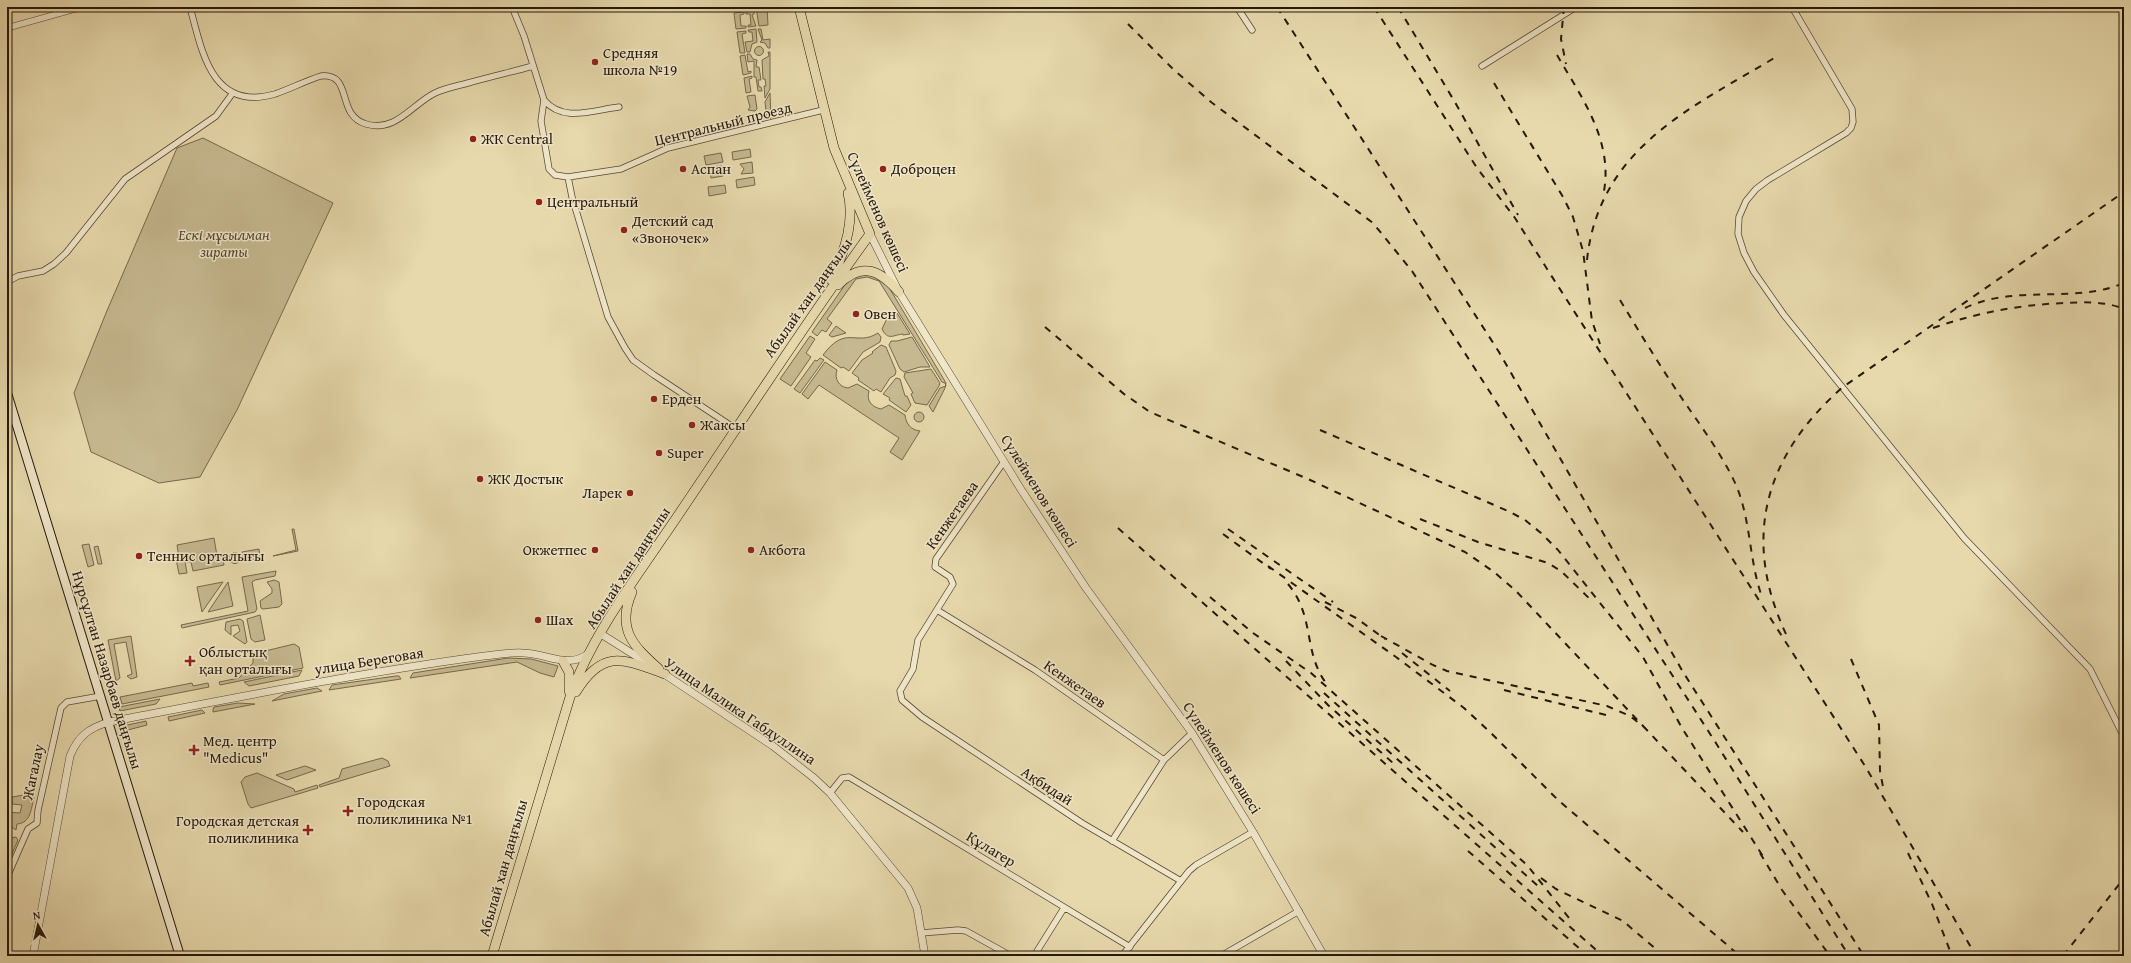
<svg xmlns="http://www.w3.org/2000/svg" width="2131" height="963" font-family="'Gentium Book Plus',serif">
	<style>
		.green { fill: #c6b890; stroke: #76684c }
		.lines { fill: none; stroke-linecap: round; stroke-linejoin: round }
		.minor-casing { stroke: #564831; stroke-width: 7 }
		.tertiary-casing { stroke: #564831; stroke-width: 8 }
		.secondary-casing { stroke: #251808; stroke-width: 10 }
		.trunk-casing { stroke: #251808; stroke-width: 10 }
		.minor { stroke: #efe6c9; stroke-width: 5.5 }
		.tertiary { stroke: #efe6c9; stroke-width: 7 }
		.secondary { stroke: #efe6c9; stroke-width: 8 }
		.trunk { stroke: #e7d9ac; stroke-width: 9 }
		.rail { stroke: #251808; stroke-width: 2; stroke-dasharray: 7 7; stroke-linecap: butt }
		.poi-dot { fill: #8f2418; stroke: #efe6c9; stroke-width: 1.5 }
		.labels { text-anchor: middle; stroke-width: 3; stroke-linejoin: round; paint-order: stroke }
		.poi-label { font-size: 15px; fill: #251808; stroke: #efe6c9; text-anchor: start }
		.street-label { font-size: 15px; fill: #251808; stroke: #efe6c9 }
		.park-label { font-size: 15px; font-style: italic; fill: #554831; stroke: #efe6c9 }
	</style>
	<rect width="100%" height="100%" fill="#e7d9ac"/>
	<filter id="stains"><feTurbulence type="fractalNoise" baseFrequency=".005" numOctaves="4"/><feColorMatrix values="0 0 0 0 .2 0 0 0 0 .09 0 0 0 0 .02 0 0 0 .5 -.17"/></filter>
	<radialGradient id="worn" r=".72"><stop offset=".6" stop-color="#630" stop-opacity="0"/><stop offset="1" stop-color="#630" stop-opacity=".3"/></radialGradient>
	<!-- green -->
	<path class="green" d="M 756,7 L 767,7 L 768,25 L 759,26 Z
		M 754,11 L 754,14 L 752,15 L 756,26 L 748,27 L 748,25 L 751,25 L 750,14 L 746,14 L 746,12 Z
		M 744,12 L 744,14 L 740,15 L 741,26 L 746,26 L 746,28 L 736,29 L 734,13 Z
		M 756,29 L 757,42 L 752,44 L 750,52 L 747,52 L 745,42 L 753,41 L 752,32 L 749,32 L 748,30 Z
		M 758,29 L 761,29 L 763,40 L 770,39 L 770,48 L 768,48 L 765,43 L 760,42 L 762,40 Z
		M 746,31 L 746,33 L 742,34 L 745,53 L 740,53 L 737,32 Z
		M754.5 51a4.5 4.5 0 1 1 9 0a4.5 4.5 0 1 1-9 0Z
		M 768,52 L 770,52 L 770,89 L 765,98 L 764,86 L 766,86 L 765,79 L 763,79 L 762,60 L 769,56 Z
		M 747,54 L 750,54 L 753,59 L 757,60 L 756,67 L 759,67 L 761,80 L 758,80 L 759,87 L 761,87 L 762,91 L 758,91 L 756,77 L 754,77 L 754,61 L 748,62 Z
		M 745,55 L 748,72 L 751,71 L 751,73 L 743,75 L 740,56 Z
		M 752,76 L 752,78 L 749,79 L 751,92 L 746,93 L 744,78 Z
		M 770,93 L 771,118 L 767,119 L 765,102 Z
		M 755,95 L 757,109 L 755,111 L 748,110 L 750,107 L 747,96 Z
		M 203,138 L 333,203 L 237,410 L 200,477 L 159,483 L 91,452 L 74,393 L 106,313 L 177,148 Z
		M 750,149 L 751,157 L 733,160 L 732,152 Z
		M 721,153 L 723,162 L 706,165 L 704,156 Z
		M 752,162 L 753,173 L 741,174 L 744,169 L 740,164 Z
		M 722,166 L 719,171 L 723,176 L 711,178 L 709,167 Z
		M 754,177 L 755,185 L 737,188 L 736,180 Z
		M 725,185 L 726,193 L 709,196 L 708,187 Z
		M 867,272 L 887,284 L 946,383 L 945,388 L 933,412 L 929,406 L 940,388 L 946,386 L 945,383 L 942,382 L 879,281 L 867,277 L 856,279 L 827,319 L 832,323 L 826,332 L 822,330 L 817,336 L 812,332 L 849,279 Z
		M 897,313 L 910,334 L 903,335 L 903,334 C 893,335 888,341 882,329 L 889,314 Z
		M 836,326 L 846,333 L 832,337 L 829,335 Z
		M 878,333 L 881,337 L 880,342 L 863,352 L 849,371 L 843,367 L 841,368 L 823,355 C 846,324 856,347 878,333 Z
		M 810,336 L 815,339 L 806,353 L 811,357 L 791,386 L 780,379 Z
		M 912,337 L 930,367 L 920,367 L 904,372 L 900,369 L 889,345 L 891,341 L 897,341 Z
		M 881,345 L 886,347 L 896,371 L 895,375 L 890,378 L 881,392 L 876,389 L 874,391 L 858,380 L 859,378 L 852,373 L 862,360 L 873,353 L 872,352 Z
		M 820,358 L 824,360 L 800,393 L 794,389 L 815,360 L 817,361 Z
		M 825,362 L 837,370 C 834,379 839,387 848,388 L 857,384 L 869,391 C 866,401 872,407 881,409 L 889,405 L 905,415 C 906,424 911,430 920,431 L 902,460 L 890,452 L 899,438 L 819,385 L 808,399 L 802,394 Z
		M 931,369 L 940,383 L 939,386 L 927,405 L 915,403 L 911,394 L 913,393 L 904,377 L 905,373 Z
		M 896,378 L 900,379 L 905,396 L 907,396 L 911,405 L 906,412 L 889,400 L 890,398 L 883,394 Z
		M914 417a5 5 0 1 1 10 0a5 5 0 1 1-10 0Z
		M 292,529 L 294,529 L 298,551 L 273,556 L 296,550 Z
		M 214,538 L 217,556 L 222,555 L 224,565 L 193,571 L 191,562 L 185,562 L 187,573 L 179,574 L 176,559 L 179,558 L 177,545 Z
		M 89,544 L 94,565 L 88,567 L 82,545 Z
		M 98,546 L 102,564 L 98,564 L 94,547 Z
		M 259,549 L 260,558 L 244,561 L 242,552 Z
		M229.5 558a5.5 5.5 0 1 1 11 0a5.5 5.5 0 1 1-11 0Z
		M 276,571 L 275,576 L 255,580 L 252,582 L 257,609 L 255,612 L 182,628 L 181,625 L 248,611 L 242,577 Z
		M 274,580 L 279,582 L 282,604 L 279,607 L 263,609 L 261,608 L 260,601 L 272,593 L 272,589 L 267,582 Z
		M 223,582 L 202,612 L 197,587 Z
		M 228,582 L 233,606 L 208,612 Z
		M 260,615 L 265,640 L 255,642 L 251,639 L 247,619 Z
		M 240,619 L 243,621 L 247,642 L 245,644 L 233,636 L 240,631 L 238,625 L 231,626 L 231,635 L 225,630 L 226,622 Z
		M 131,636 L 137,677 L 131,679 L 127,676 L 132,674 L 126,642 L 114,644 L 120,678 L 116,681 L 108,640 Z
		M 294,644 L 299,647 L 303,668 L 220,685 L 219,682 L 239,678 L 253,663 L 253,654 Z
		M 508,658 L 531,659 L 558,666 L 554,677 L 540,673 L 517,662 L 410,678 L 413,673 Z
		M 302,670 L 299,676 L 249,686 L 244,682 Z
		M 396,676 L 399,676 L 401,679 L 329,690 L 332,685 Z
		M 192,683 L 193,686 L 208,683 L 209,687 L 122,704 L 120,697 Z
		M 317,688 L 322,691 L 272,701 L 284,694 Z
		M 160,699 L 156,704 L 120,711 L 119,707 Z
		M 238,703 L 255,704 L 213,712 L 213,710 L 214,707 Z
		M 202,710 L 205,713 L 169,721 L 168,717 Z
		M 146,721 L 147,725 L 124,731 L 123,726 Z
		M 382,758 L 388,761 L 390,766 L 320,787 L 319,785 L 339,778 L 342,769 Z
		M 305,766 L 316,770 L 287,780 L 276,775 Z
		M 257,773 L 294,789 L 295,792 L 317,785 L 318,788 L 251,808 L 248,804 L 241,782 L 245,777 Z
		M 24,795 L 34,797 C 31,809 31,823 17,824 L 16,830 L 7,824 L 7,812 L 20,813 L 22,805 L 12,804 L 12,797 Z
		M 16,837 L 18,840 L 7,865 L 7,839 Z"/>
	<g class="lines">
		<defs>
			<path id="minor" d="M 190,7 C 202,52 212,112 275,94 C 290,89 305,81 321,76 C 354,73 335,115 366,124 C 396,133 412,104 435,93 C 445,88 457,86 468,83 C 489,77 511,72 533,66
				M 512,7 L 524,36 L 544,100 C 563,123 593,110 619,107
				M 1237,7 L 1252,30
				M 1792,7 L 1852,109 L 1853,122 L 1851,128 L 1846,133 L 1768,180 L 1756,189 L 1746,201 L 1739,217 L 1738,234 L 1744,253 L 1754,272 L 1784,315 L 1964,538 L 2090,669 L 2124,737
				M 7,28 L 82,7
				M 1482,66 L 1576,7
				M 544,100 L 541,121 L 549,169 L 555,175 L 568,177
				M 7,282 L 18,276 L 43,271 L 54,264 L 66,253 L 125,179 L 216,116 L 232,94
				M 736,429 L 654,375 L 633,360 L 625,348 L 608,317 L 572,197 L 568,177 L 621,169 L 668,148 L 823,110
				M 1003,463 L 936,559 L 935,567 L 950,577 L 953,584 L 918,640 L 913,669 L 900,691 L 902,700 L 922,717 L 1082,823 L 1181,881
				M 937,610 L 1035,670 L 1164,760 L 1192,733
				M 830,793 L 842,778 L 849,777 L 1130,947
				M 1112,841 L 1164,760
				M 7,877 L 28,829 L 37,823 L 38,810 L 61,708 L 67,702 L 101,696
				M 921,933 L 958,930 L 966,931 L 1011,956
				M 1034,956 L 1064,908
				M 1122,956 L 1189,871 L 1196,865 L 1253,832
				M 1221,956 L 1299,911"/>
			<path id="tertiary" d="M 870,234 L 899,292 L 1022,491 L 1086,588 L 1192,733 L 1253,832 L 1324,956
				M 601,634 L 652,666
				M 661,672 L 773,746 L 814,778 L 830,793 L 908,888 L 917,908 L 925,956
				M 33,956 L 70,756 C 78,736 89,728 109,722 C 234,698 358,673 484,656 C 497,655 510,652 523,653 C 546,653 569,670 589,653"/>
			<path id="secondary" d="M 7,393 L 180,956"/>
			<path id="trunk" d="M 831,280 C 844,254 855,222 848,193
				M 838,285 C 862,261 880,270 899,292
				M 632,592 C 616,629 633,646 659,669
				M 563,661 L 569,672 L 569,691
				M 576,692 C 603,648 623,659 665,674
				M 492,956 L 570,697 C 592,633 643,568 681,511 C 744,418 804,325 870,234 L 834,148 L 799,7"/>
		</defs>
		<!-- minor casing -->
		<use href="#minor" class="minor-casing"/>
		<!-- tertiary casing -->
		<use href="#tertiary" class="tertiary-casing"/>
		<!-- secondary casing -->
		<use href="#secondary" class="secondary-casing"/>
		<!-- trunk casing -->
		<use href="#trunk" class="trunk-casing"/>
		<!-- minor -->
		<use href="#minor" class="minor"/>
		<!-- tertiary -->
		<use href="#tertiary" class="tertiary"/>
		<!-- secondary -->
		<use href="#secondary" class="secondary"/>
		<!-- trunk -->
		<use href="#trunk" class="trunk"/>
		<!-- rail -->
		<path class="rail" d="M 1277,7 L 1499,352 L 1683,672 L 1864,956
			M 1374,7 L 1477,168 L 1515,218 L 1549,272 L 1865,766 L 1976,956
			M 1398,7 L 1456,104 L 1518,215
			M 1564,7 L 1561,39 L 1566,64
			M 1128,24 L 1174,70 L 1211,102 L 1373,223 L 1412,271 L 1714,740 L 1849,956
			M 1557,55 C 1582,98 1615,143 1603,196
			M 1494,83 L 1563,197 L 1573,217 L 1583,251 L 1592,321 L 1600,344
			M 1587,260 C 1599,148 1691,108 1776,57
			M 1620,300 C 1640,333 1660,366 1681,397 C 1700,425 1722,454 1736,485 C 1751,520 1749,561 1762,597
			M 1965,308 C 2014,284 2075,304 2124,283
			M 1045,327 L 1124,394 L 1150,412 L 1308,479 L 1465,552 L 1494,572 L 1516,591 L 1644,727
			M 1933,328 C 1976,313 2018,305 2064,303 C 2084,302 2105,301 2124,309
			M 1320,430 L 1508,511 L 1525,520 L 1541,533 L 1558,550 L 1643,657 L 1682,728 L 1764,858
			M 1420,519 L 1478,542 L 1548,563 L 1561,571 L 1593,602
			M 1118,528 L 1603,956
			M 1228,529 L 1333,602
			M 1223,534 L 1271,569
			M 1268,566 L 1396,657 L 1464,708 L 1492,734 L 1558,800 L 1740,956
			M 1288,584 C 1315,616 1303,652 1326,683
			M 1210,597 L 1253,633 L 1311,673 L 1527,865 L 1573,923
			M 1325,602 L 1356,618 L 1385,639
			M 1786,634 C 1741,538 1765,455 1843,387 L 2124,192
			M 1381,636 L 1433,665 L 1447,671 L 1607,706 L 1630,716 L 1644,727 L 1743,832
			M 1402,653 L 1450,691
			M 1851,659 L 1879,725 L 1880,771 L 1884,792
			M 1286,661 L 1328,705 L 1393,763
			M 1504,690 L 1606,715
			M 1324,693 L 1539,887
			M 1468,851 L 1588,956
			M 1760,853 L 1782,890 L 1830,956
			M 1908,853 L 1932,904 L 1952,956
			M 1541,878 L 1556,889 L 1623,921 L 1664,956
			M 2063,956 L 2124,878"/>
	</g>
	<!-- markers -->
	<g class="poi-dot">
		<circle cx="595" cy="62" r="4"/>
		<circle cx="473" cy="139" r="4"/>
		<circle cx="683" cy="169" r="4"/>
		<circle cx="883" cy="169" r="4"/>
		<circle cx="539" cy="202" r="4"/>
		<circle cx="624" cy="230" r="4"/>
		<circle cx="856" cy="314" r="4"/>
		<circle cx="654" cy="399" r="4"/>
		<circle cx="692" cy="425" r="4"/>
		<circle cx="659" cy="453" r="4"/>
		<circle cx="480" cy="479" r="4"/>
		<circle cx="630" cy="493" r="4"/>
		<circle cx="595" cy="550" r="4"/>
		<circle cx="751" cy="550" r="4"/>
		<circle cx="139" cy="556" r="4"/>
		<circle cx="538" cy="620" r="4"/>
		<path d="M188 655h4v4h4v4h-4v4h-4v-4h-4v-4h4z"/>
		<path d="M192 744h4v4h4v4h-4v4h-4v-4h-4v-4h4z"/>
		<path d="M346 805h4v4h4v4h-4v4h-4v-4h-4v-4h4z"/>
		<path d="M306 824h4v4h4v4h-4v4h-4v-4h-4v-4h4z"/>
	</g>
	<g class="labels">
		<!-- poi labels -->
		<g class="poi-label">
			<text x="603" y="58">Средняя<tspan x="603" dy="17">школа №19</tspan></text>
			<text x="481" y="144">ЖК Central</text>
			<text x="691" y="174">Аспан</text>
			<text x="891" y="174">Доброцен</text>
			<text x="547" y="207">Центральный</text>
			<text x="632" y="226">Детский сад<tspan x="632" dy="17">«Звоночек»</tspan></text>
			<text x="864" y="319">Овен</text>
			<text x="662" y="404">Ерден</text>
			<text x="700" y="430">Жаксы</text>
			<text x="667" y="458">Super</text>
			<text x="488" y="484">ЖК Достык</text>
			<text x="622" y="498" text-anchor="end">Ларек</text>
			<text x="587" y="555" text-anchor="end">Окжетпес</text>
			<text x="759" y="555">Акбота</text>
			<text x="147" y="561">Теннис орталығы</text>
			<text x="546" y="625">Шах</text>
			<text x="199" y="657">Облыстық<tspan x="199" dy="17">қан орталығы</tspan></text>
			<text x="203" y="746">Мед. центр<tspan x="203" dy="17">"Medicus"</tspan></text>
			<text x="357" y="807">Городская<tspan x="357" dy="17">поликлиника №1</tspan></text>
			<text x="299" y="826" text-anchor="end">Городская детская<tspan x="299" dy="17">поликлиника</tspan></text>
		</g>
		<!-- street labels -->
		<g class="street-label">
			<text transform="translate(723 124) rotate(-14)" y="5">Центральный проезд</text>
			<text transform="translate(878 212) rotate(66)" y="5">Сүлейменов көшесі</text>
			<text transform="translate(808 298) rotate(-55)" y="5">Абылай хан даңғылы</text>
			<text transform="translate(1039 491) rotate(58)" y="5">Сүлейменов көшесі</text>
			<text transform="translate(952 515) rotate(-55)" y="5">Кенжетаева</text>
			<text transform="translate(628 568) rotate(-57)" y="5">Абылай хан даңғылы</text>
			<text transform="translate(369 661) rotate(-9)" y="5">улица Береговая</text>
			<text transform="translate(107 670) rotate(73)" y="5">Нұрсұлтан Назарбаев даңғылы</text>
			<text transform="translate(1075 684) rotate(35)" y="5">Кенжетаев</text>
			<text transform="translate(740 711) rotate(34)" y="5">Улица Малика Габдуллина</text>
			<text transform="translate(1222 758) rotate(57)" y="5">Сүлейменов көшесі</text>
			<text transform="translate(33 772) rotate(-78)" y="5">Жагалау</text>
			<text transform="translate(1047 786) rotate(33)" y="5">Ақбидай</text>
			<text transform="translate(991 849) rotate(31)" y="5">Құлагер</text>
			<text transform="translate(503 868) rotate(-74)" y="5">Абылай хан даңғылы</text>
		</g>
		<!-- park labels -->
		<g class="park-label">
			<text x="224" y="240">Ескі мұсылман<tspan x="224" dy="17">зираты</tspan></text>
		</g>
	</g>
	<!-- margin -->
	<rect width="2131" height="963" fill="none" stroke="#e7d9ac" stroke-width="24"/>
	<rect x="8" y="8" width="2115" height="947" fill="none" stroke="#251808" stroke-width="2"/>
	<rect x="12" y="12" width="2107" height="939" fill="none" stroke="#251808"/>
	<!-- north arrow -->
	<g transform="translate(38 925) rotate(352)" stroke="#efe6c9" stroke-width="3" paint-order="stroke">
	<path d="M0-3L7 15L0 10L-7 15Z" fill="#251808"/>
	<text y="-6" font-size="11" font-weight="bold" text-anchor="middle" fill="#251808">N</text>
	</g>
	<rect width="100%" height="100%" filter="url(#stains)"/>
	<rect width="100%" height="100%" fill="url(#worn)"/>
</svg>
